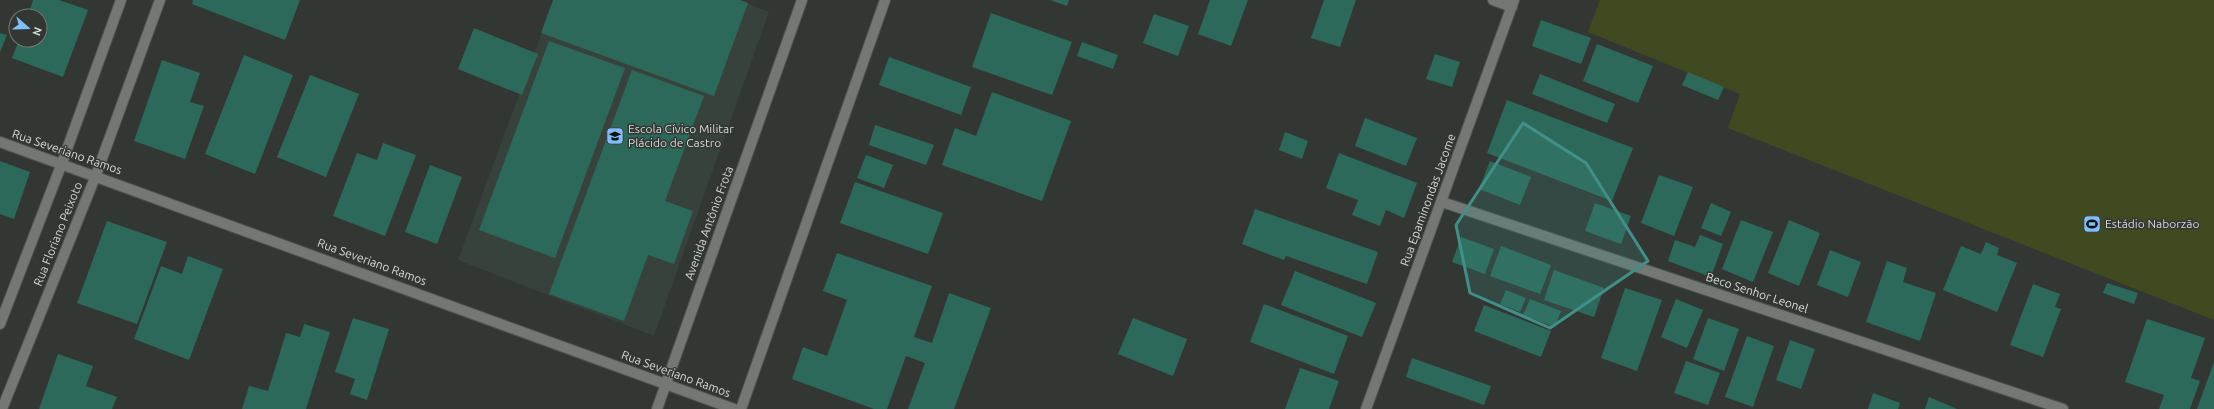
<svg xmlns="http://www.w3.org/2000/svg" width="2214" height="409" font-family="Ubuntu,sans-serif">
	<style>
		.built { fill: #38423c }
		.green { fill: #404a21 }
		.building { fill: #2c695b }
		.lines { fill: none; stroke-linecap: round; stroke-linejoin: round }
		.minor-casing { stroke: #505351; stroke-width: 12 }
		.secondary-casing { stroke: #505351; stroke-width: 12 }
		.minor { stroke: #747875; stroke-width: 10 }
		.secondary { stroke: #747875; stroke-width: 10 }
		.marked { fill: #418f88; fill-opacity: 0.2; stroke: #418f88; stroke-width: 3; stroke-linejoin: round }
		.labels { text-anchor: middle; stroke-width: 3; stroke-linejoin: round; paint-order: stroke }
		.poi-label { font-size: 12px; fill: #d7d9d8; stroke: #333734; text-anchor: start }
		.street-label { font-size: 12px; fill: #d7d9d8; stroke: #333734 }
	</style>
	<rect width="100%" height="100%" fill="#333734"/>
	<!-- built -->
	<path class="built" d="M 554,0 L 740,0 L 769,12 L 654,336 L 458,260 Z"/>
	<!-- green -->
	<path class="green" d="M 1600,0 L 2214,0 L 2214,320 L 1728,128 L 1740,94 L 1588,32 Z"/>
	<!-- building -->
	<path class="building" d="M 33,0 L 59,0 L 88,10 L 63,77 L 12,58 L 19,40 L 40,40 L 40,16 L 28,16 Z
		M 193,0 L 300,0 L 285,40 L 192,4 Z
		M 553,0 L 740,0 L 748,3 L 714,96 L 541,33 Z
		M 1050,0 L 1069,0 L 1067,6 Z
		M 1210,0 L 1248,0 L 1231,46 L 1198,34 Z
		M 1324,0 L 1356,0 L 1340,47 L 1311,38 Z
		M 991,13 L 1072,42 L 1052,95 L 972,67 Z
		M 1154,14 L 1189,26 L 1178,56 L 1143,43 Z
		M 1541,20 L 1591,38 L 1581,64 L 1532,46 Z
		M 474,28 L 538,54 L 522,95 L 458,69 Z
		M 0,33 L 7,35 L 0,52 Z
		M 549,41 L 625,68 L 555,258 L 479,230 Z
		M 1082,42 L 1118,55 L 1113,69 L 1077,56 Z
		M 1597,44 L 1653,66 L 1638,103 L 1583,81 Z
		M 1435,54 L 1460,62 L 1452,87 L 1426,79 Z
		M 244,55 L 293,75 L 255,174 L 205,154 Z
		M 889,57 L 971,87 L 961,115 L 879,85 Z
		M 162,60 L 200,73 L 190,102 L 204,106 L 185,159 L 134,141 Z
		M 632,70 L 704,96 L 665,201 L 693,211 L 674,264 L 648,255 L 624,321 L 549,294 Z
		M 1688,72 L 1724,87 L 1718,100 L 1682,85 Z
		M 1540,74 L 1615,104 L 1607,123 L 1532,94 Z
		M 310,75 L 359,94 L 326,177 L 277,157 Z
		M 992,92 L 1071,121 L 1042,201 L 942,165 L 955,128 L 976,136 Z
		M 1507,100 L 1633,148 L 1612,201 L 1487,153 Z
		M 1365,118 L 1417,138 L 1406,166 L 1355,146 Z
		M 875,125 L 934,145 L 926,165 L 869,145 Z
		M 1285,132 L 1308,141 L 1302,159 L 1279,150 Z
		M 383,143 L 416,155 L 385,236 L 333,216 L 357,153 L 377,160 Z
		M 1339,153 L 1417,183 L 1404,218 L 1386,210 L 1380,226 L 1352,215 L 1358,200 L 1326,188 Z
		M 866,155 L 893,165 L 884,188 L 857,178 Z
		M 0,161 L 30,172 L 14,219 L 0,214 Z
		M 1490,161 L 1531,177 L 1520,205 L 1479,189 Z
		M 430,165 L 462,177 L 437,244 L 405,232 Z
		M 1659,175 L 1693,187 L 1674,236 L 1641,223 Z
		M 855,182 L 943,213 L 928,254 L 840,223 Z
		M 1595,203 L 1631,216 L 1621,244 L 1585,231 Z
		M 1711,203 L 1731,212 L 1721,236 L 1701,228 Z
		M 1255,209 L 1378,252 L 1367,284 L 1286,256 L 1284,260 L 1242,244 Z
		M 1741,220 L 1773,232 L 1753,282 L 1722,269 Z
		M 1789,220 L 1820,233 L 1799,286 L 1768,273 Z
		M 107,221 L 167,242 L 137,324 L 77,303 Z
		M 1700,235 L 1723,244 L 1711,277 L 1668,261 L 1675,240 L 1695,247 Z
		M 1461,237 L 1494,249 L 1485,274 L 1452,262 Z
		M 1986,242 L 1999,248 L 1997,255 L 2017,263 L 1997,312 L 1943,290 L 1961,246 L 1981,254 Z
		M 1501,246 L 1551,265 L 1540,294 L 1490,276 Z
		M 1830,250 L 1861,262 L 1848,297 L 1817,285 Z
		M 837,253 L 932,286 L 914,337 L 932,343 L 949,293 L 991,308 L 954,409 L 908,409 L 925,363 L 906,356 L 887,409 L 874,409 L 792,379 L 803,347 L 827,356 L 847,300 L 823,291 Z
		M 188,256 L 223,269 L 189,360 L 134,339 L 161,266 L 182,274 Z
		M 1887,261 L 1907,268 L 1903,282 L 1936,293 L 1920,341 L 1866,322 Z
		M 1554,270 L 1604,288 L 1594,317 L 1544,300 Z
		M 1295,271 L 1376,303 L 1362,337 L 1281,305 Z
		M 2107,283 L 2138,293 L 2134,304 L 2103,293 Z
		M 2033,284 L 2060,294 L 2055,307 L 2061,309 L 2043,357 L 2010,345 Z
		M 1625,288 L 1662,300 L 1637,371 L 1601,358 Z
		M 1506,290 L 1526,298 L 1520,312 L 1500,304 Z
		M 1530,299 L 1561,311 L 1555,327 L 1523,315 Z
		M 1676,299 L 1703,310 L 1687,348 L 1661,337 Z
		M 1264,304 L 1348,336 L 1334,374 L 1250,342 Z
		M 1484,305 L 1551,331 L 1541,357 L 1474,331 Z
		M 353,318 L 389,329 L 367,400 L 350,394 L 355,379 L 335,372 Z
		M 1133,318 L 1187,339 L 1173,376 L 1118,354 Z
		M 1708,318 L 1739,329 L 1724,371 L 1693,359 Z
		M 2147,319 L 2205,338 L 2191,378 L 2200,381 L 2190,409 L 2159,409 L 2164,395 L 2125,382 Z
		M 304,324 L 330,332 L 306,409 L 242,409 L 249,386 L 268,391 L 286,333 L 300,337 Z
		M 1747,336 L 1774,346 L 1753,407 L 1725,397 Z
		M 1790,340 L 1815,349 L 1801,389 L 1776,380 Z
		M 58,354 L 93,366 L 86,386 L 117,397 L 112,409 L 39,409 Z
		M 1412,358 L 1491,386 L 1484,405 L 1406,377 Z
		M 1686,361 L 1720,373 L 1708,405 L 1674,393 Z
		M 2214,362 L 2214,409 L 2197,409 Z
		M 1300,368 L 1339,381 L 1329,409 L 1285,409 Z
		M 1873,393 L 1900,403 L 1898,409 L 1868,409 Z
		M 1929,397 L 1957,409 L 1925,409 Z"/>
	<g class="lines">
		<defs>
			<path id="minor" d="M 1493,0 L 1512,7
				M 0,142 L 734,409
				M 1442,202 L 2063,409
				M 0,324 L 62,163 L 121,0
				M 2,409 L 96,175 L 160,0
				M 1366,409 L 1514,0"/>
			<path id="secondary" d="M 657,409 L 802,0
				M 741,409 L 885,0"/>
		</defs>
		<!-- minor casing -->
		<use href="#minor" class="minor-casing"/>
		<!-- secondary casing -->
		<use href="#secondary" class="secondary-casing"/>
		<!-- minor -->
		<use href="#minor" class="minor"/>
		<!-- secondary -->
		<use href="#secondary" class="secondary"/>
	</g>
	<!-- marked area -->
	<path class="marked" d="M 1523,123 L 1586,163 L 1648,261 L 1550,328 L 1470,293 L 1456,225 Z"/>
	<!-- icons -->
	<defs>
		<symbol id="school-square" viewBox="-11 -11 22 22"><rect x="-9" y="-9" width="18" height="18" rx="4" fill="#80bdfa" stroke="#333734"/><path d="M0-5L7-2L0 1L-7-2ZM-4 1L0 2.5L4 1V4Q0 6-4 4Z" fill="#111"/></symbol>
		<symbol id="stadium-square" viewBox="-11 -11 22 22"><rect x="-9" y="-9" width="18" height="18" rx="4" fill="#80bdfa" stroke="#333734"/><path d="M0-5a6.5 5 0 1 0 0 10a6.5 5 0 1 0 0-10ZM-3.5-1.8h7v3.6h-7Z" fill="#111"/></symbol>
	</defs>
	<g fill-rule="evenodd">
		<use href="#school-square" x="605" y="126" width="20" height="20"/>
		<use href="#stadium-square" x="2082" y="214" width="20" height="20"/>
	</g>
	<g class="labels">
		<!-- poi labels -->
		<g class="poi-label">
			<text x="628" y="133">Escola Cívico Militar<tspan x="628" dy="14">Plácido de Castro</tspan></text>
			<text x="2105" y="228">Estádio Naborzão</text>
		</g>
		<!-- street labels -->
		<g class="street-label">
			<text transform="translate(67 152) rotate(19)" y="4">Rua Severiano Ramos</text>
			<text transform="translate(1428 200) rotate(-70)" y="4">Rua Epaminondas Jacome</text>
			<text transform="translate(709 223) rotate(-70)" y="4">Avenida Antônio Frota</text>
			<text transform="translate(58 234) rotate(-68)" y="4">Rua Floriano Peixoto</text>
			<text transform="translate(372 262) rotate(20)" y="4">Rua Severiano Ramos</text>
			<text transform="translate(1757 293) rotate(18)" y="4">Beco Senhor Leonel</text>
			<text transform="translate(676 374) rotate(20)" y="4">Rua Severiano Ramos</text>
		</g>
	</g>
	<!-- north arrow -->
	<g transform="translate(28 28) rotate(110)"><circle r="19" fill="#333734" stroke="#757876"/>
	<path d="M0-3L7 15L0 10L-7 15Z" fill="#80bdfa"/>
	<text y="-6" font-size="11" font-weight="bold" text-anchor="middle" fill="#d7d9d8">N</text>
	</g>
</svg>
